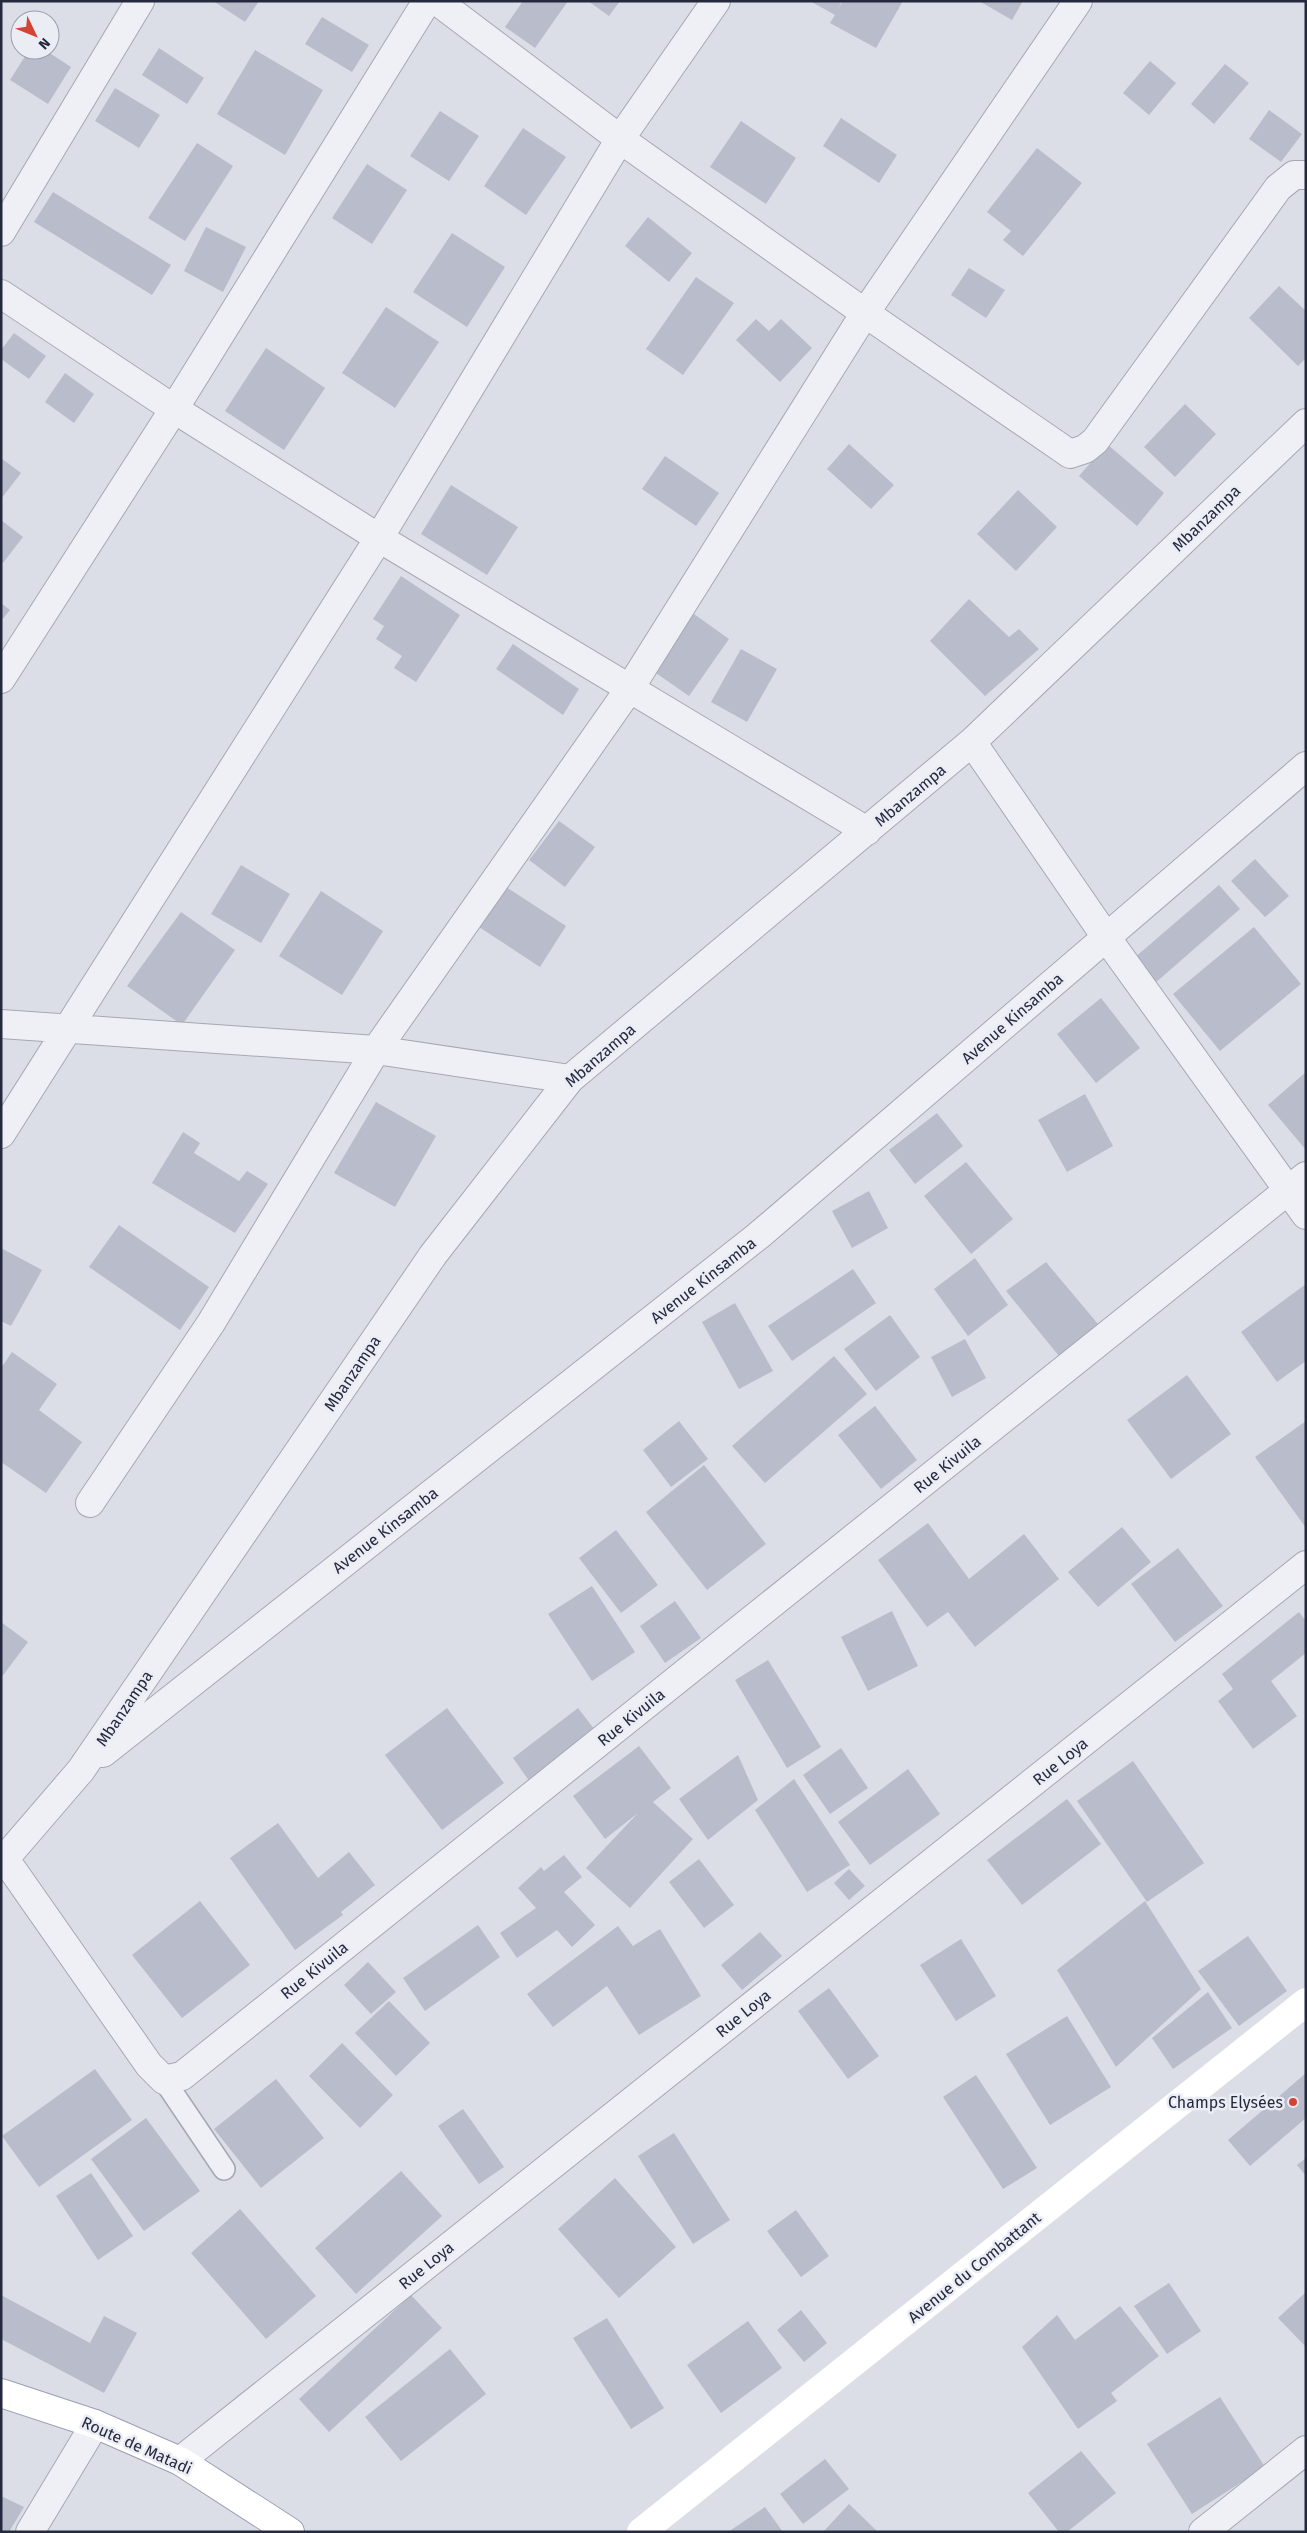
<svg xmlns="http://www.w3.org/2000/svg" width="1307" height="2533" font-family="'Fira Sans',sans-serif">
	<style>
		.building { fill: #b9bcca }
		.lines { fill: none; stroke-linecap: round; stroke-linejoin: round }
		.lane-casing { stroke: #a5a8b4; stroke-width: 24 }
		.street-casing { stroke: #a5a8b4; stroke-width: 30 }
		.primary-casing { stroke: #9b9fb3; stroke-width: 30 }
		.lane { stroke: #eff0f5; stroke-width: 21 }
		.street { stroke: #eff0f5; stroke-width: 28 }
		.secondary { stroke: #fff; stroke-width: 28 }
		.primary { stroke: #fff; stroke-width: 28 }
		.poi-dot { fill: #d54238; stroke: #ebedf5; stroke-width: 2 }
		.labels { text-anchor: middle; stroke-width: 5; stroke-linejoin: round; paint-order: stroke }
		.street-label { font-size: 16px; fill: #25293e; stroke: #ebedf5 }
		.poi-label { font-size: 16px; fill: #25293e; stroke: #ebedf5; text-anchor: end }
	</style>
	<rect width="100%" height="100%" fill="#dcdee7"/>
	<!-- building -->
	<path class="building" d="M 213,1 L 259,1 L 245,22 Z
		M 523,1 L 568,1 L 535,48 L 505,27 Z
		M 588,1 L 620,1 L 609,16 Z
		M 810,1 L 842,1 L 838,9 L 843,1 L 903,1 L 876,48 L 830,23 L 835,15 Z
		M 979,1 L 1023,1 L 1012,20 Z
		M 322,17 L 369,45 L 352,72 L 305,44 Z
		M 159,48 L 204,78 L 187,104 L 142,75 Z
		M 29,50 L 45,50 L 71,67 L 48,104 L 10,80 Z
		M 255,50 L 323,90 L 285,155 L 217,114 Z
		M 1150,61 L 1176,83 L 1149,115 L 1123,93 Z
		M 1225,64 L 1249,83 L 1214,124 L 1191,104 Z
		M 115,88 L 160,115 L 139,148 L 95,121 Z
		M 1269,110 L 1302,134 L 1281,162 L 1249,139 Z
		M 440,111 L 479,136 L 449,181 L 410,156 Z
		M 841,118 L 897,155 L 879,183 L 823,146 Z
		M 741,121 L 796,158 L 766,204 L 710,167 Z
		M 523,128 L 566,157 L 526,215 L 484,186 Z
		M 197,143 L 233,166 L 185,241 L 148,218 Z
		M 1037,148 L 1082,183 L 1023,256 L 1003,240 L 1011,231 L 987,212 Z
		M 367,164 L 407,190 L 372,244 L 332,218 Z
		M 53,192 L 171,265 L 152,295 L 34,222 Z
		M 648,217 L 692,253 L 669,282 L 625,246 Z
		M 206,227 L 246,247 L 223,292 L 184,271 Z
		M 452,233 L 505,267 L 467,327 L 413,292 Z
		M 969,268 L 1005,290 L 986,318 L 951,295 Z
		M 696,277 L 734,303 L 683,375 L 646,349 Z
		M 1279,286 L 1306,311 L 1306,358 L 1298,366 L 1249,318 Z
		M 386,307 L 439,342 L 395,408 L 342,373 Z
		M 756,319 L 769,331 L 781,319 L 812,348 L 780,382 L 736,340 Z
		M 14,333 L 46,356 L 29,379 L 1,359 L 1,350 Z
		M 266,348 L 325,388 L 284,450 L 225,411 Z
		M 65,373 L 94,394 L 74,423 L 45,402 Z
		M 1185,404 L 1216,434 L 1175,477 L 1144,447 Z
		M 849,444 L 894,485 L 871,509 L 827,469 Z
		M 1107,444 L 1164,493 L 1137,526 L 1079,476 Z
		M 665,456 L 719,493 L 696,526 L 642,489 Z
		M 1,458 L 21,473 L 1,499 Z
		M 451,485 L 518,527 L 487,575 L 421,534 Z
		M 1018,490 L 1057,527 L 1016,571 L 977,534 Z
		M 1,520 L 23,537 L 3,563 L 1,561 Z
		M 401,576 L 460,615 L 416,682 L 394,668 L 402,656 L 376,639 L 384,626 L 373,619 Z
		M 969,599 L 1009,637 L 1019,629 L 1039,649 L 985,696 L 930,641 Z
		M 1,603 L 10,610 L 1,621 Z
		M 694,614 L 729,639 L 689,696 L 653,671 Z
		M 513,644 L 579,689 L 563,715 L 496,669 Z
		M 741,649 L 777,669 L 747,722 L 711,702 Z
		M 559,821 L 595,847 L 565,887 L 529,860 Z
		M 1255,859 L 1289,896 L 1265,917 L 1231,881 Z
		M 241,865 L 290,894 L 261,943 L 211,914 Z
		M 1219,885 L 1240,909 L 1154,984 L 1133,959 Z
		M 506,887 L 566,926 L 540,967 L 479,927 Z
		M 321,891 L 383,931 L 342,995 L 279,956 Z
		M 181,912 L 235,950 L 182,1025 L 127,986 Z
		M 1254,927 L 1301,984 L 1220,1051 L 1173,994 Z
		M 1101,998 L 1140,1048 L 1096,1083 L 1057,1034 Z
		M 1306,1072 L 1306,1150 L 1268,1105 Z
		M 1085,1094 L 1113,1146 L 1067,1172 L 1038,1120 Z
		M 376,1102 L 436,1136 L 395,1207 L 334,1173 Z
		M 937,1113 L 963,1146 L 915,1184 L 889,1150 Z
		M 183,1132 L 200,1143 L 194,1153 L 239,1181 L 247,1171 L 268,1184 L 235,1233 L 152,1183 Z
		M 966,1162 L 1013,1219 L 971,1254 L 924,1196 Z
		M 869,1191 L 888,1228 L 852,1248 L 832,1211 Z
		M 119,1225 L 209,1287 L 180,1330 L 89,1267 Z
		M 1,1248 L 42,1270 L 11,1326 L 1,1321 Z
		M 975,1258 L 1008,1305 L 968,1336 L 934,1289 Z
		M 1046,1262 L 1098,1324 L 1059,1356 L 1006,1291 Z
		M 853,1269 L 876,1303 L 792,1361 L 768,1326 Z
		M 1306,1284 L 1306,1361 L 1277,1382 L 1241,1332 Z
		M 735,1303 L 773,1371 L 739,1389 L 702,1322 Z
		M 890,1315 L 920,1357 L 876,1391 L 844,1349 Z
		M 965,1339 L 986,1378 L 952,1397 L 931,1357 Z
		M 12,1352 L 57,1384 L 39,1410 L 82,1442 L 46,1493 L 1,1462 L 1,1368 Z
		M 834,1356 L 867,1394 L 765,1483 L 732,1446 Z
		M 1187,1375 L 1231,1434 L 1171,1479 L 1127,1420 Z
		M 875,1406 L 917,1460 L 881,1489 L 838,1435 Z
		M 679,1421 L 708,1459 L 671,1487 L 643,1450 Z
		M 1306,1421 L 1306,1528 L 1255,1457 Z
		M 704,1465 L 766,1544 L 707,1590 L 646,1512 Z
		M 928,1523 L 969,1579 L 1024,1534 L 1059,1579 L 975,1647 L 948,1612 L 927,1627 L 878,1560 Z
		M 1122,1527 L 1151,1562 L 1098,1607 L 1068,1572 Z
		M 616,1530 L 658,1585 L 621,1613 L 579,1558 Z
		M 1178,1548 L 1223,1606 L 1175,1642 L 1131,1584 Z
		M 592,1586 L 635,1652 L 592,1681 L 548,1614 Z
		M 675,1601 L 701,1638 L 665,1663 L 640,1626 Z
		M 892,1611 L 918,1666 L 868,1691 L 841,1637 Z
		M 1299,1612 L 1306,1621 L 1306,1653 L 1271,1681 L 1297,1716 L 1253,1749 L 1218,1701 L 1233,1689 L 1222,1674 Z
		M 1,1622 L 28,1642 L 1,1678 Z
		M 768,1660 L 821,1747 L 787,1768 L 735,1680 Z
		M 447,1708 L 504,1783 L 442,1830 L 385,1755 Z
		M 578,1708 L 598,1734 L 532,1785 L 513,1758 Z
		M 639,1746 L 671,1788 L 653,1802 L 693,1839 L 630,1908 L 586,1868 L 638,1813 L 605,1839 L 573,1796 Z
		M 841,1748 L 868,1788 L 830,1814 L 803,1775 Z
		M 738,1755 L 758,1800 L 708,1840 L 679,1799 Z
		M 1133,1761 L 1204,1863 L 1147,1902 L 1077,1801 Z
		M 908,1769 L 940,1814 L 870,1865 L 838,1822 Z
		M 794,1779 L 850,1865 L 807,1892 L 755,1810 Z
		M 1067,1799 L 1101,1844 L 1022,1905 L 987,1860 Z
		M 278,1823 L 318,1878 L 349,1852 L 375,1885 L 341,1912 L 343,1915 L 295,1950 L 230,1858 Z
		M 564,1855 L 582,1877 L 564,1892 L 595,1925 L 572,1947 L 557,1930 L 517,1958 L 500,1933 L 536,1908 L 518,1888 L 541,1867 L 544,1871 Z
		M 699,1859 L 734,1905 L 704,1928 L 669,1882 Z
		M 849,1869 L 865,1886 L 849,1900 L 834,1883 Z
		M 200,1901 L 250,1965 L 182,2018 L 132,1955 Z
		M 1145,1901 L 1201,1989 L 1116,2067 L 1057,1970 Z
		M 478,1925 L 500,1957 L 425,2011 L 403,1978 Z
		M 618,1926 L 633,1946 L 660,1929 L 701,1996 L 639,2035 L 607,1986 L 553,2027 L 527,1994 Z
		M 760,1932 L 782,1956 L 742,1990 L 721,1965 Z
		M 1248,1936 L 1287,1991 L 1239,2026 L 1198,1971 Z
		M 961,1939 L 996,1996 L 956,2021 L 920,1965 Z
		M 368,1962 L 396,1992 L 371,2014 L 344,1985 Z
		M 829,1988 L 879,2056 L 848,2079 L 798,2011 Z
		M 1208,1992 L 1232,2028 L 1173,2069 L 1152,2038 Z
		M 389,2001 L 430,2043 L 396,2076 L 355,2033 Z
		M 1067,2016 L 1111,2087 L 1050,2125 L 1006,2054 Z
		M 342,2043 L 393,2095 L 360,2128 L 309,2076 Z
		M 95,2069 L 132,2120 L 39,2187 L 2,2136 Z
		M 1306,2073 L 1306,2118 L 1250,2166 L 1228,2140 Z
		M 976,2075 L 1037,2168 L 1003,2189 L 943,2097 Z
		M 276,2079 L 324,2138 L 261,2188 L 214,2129 Z
		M 463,2109 L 504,2167 L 479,2184 L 438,2126 Z
		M 146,2118 L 200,2191 L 144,2231 L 91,2159 Z
		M 674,2133 L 730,2220 L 693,2244 L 638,2156 Z
		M 1306,2158 L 1306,2176 L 1297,2165 Z
		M 401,2171 L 442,2216 L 356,2294 L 315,2248 Z
		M 91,2173 L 133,2236 L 98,2260 L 56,2196 Z
		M 615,2178 L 676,2247 L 619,2298 L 558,2229 Z
		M 240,2209 L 316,2296 L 266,2339 L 191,2253 Z
		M 796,2210 L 829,2256 L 801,2277 L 767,2231 Z
		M 1169,2283 L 1201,2331 L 1167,2354 L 1134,2306 Z
		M 1306,2292 L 1306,2347 L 1278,2318 Z
		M 1,2295 L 90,2343 L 104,2316 L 137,2333 L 104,2393 L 1,2339 Z
		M 411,2295 L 442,2328 L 329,2432 L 299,2399 Z
		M 1120,2306 L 1159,2356 L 1111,2393 L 1117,2401 L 1078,2429 L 1022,2347 L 1057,2315 L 1075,2340 Z
		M 801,2310 L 827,2343 L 804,2362 L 777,2330 Z
		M 607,2318 L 664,2408 L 631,2429 L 573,2338 Z
		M 748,2321 L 782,2368 L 721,2413 L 687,2365 Z
		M 450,2349 L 486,2394 L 401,2461 L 365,2417 Z
		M 1220,2397 L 1265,2467 L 1192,2514 L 1147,2444 Z
		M 1081,2451 L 1116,2493 L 1067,2532 L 1059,2532 L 1028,2493 Z
		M 825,2459 L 849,2489 L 803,2524 L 780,2494 Z
		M 1,2496 L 24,2507 L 9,2532 L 1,2532 Z
		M 849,2504 L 878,2532 L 823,2532 Z
		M 765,2507 L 783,2532 L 728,2532 Z"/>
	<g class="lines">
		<defs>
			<path id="lane" d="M 164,2080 L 224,2169"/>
			<path id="street" d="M 437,1 L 620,139 L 865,313 L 1070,454 L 1085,449 L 1095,441 L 1278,188 L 1294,175 L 1306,175
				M 1,232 L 140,1
				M 1,294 L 174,409 L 379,538 L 867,831
				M 1,679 L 174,409 L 427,1
				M 972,742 L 1106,937 L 1306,1215
				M 1,1024 L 376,1050 L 570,1079
				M 1,1134 L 379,538 L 620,139 L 716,1
				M 90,1503 L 211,1323 L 376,1050 L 630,688 L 865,313 L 1078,1
				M 103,1753 L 758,1236 L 1306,766
				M 5,1859 L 149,2065 L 164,2080 L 182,2076 L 1306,1176
				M 1,1863 L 81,1770 L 433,1255 L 570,1079 L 972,742 L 1306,423
				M 180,2461 L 1306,1565
				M 30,2532 L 95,2424
				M 1203,2532 L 1306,2450"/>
			<path id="primary" d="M 1,2393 L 95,2424 L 180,2461 L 290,2532"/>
		</defs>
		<!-- lane casing -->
		<use href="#lane" class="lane-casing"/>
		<!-- street casing -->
		<use href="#street" class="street-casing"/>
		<!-- primary casing -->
		<use href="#primary" class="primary-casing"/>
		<!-- lane -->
		<use href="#lane" class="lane"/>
		<!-- street -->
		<use href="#street" class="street"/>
		<!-- secondary -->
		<path class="secondary" d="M 641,2532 L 1306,2002"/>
		<!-- primary -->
		<use href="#primary" class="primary"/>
	</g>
	<!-- markers -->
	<circle class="poi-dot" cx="1293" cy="2102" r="5"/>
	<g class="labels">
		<!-- street labels -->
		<g class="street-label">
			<text transform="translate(1206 518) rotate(-44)" y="6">Mbanzampa</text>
			<text transform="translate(910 795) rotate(-40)" y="6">Mbanzampa</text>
			<text transform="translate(1012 1018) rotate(-41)" y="6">Avenue Kinsamba</text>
			<text transform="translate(600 1055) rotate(-41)" y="6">Mbanzampa</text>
			<text transform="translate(703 1280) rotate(-38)" y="6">Avenue Kinsamba</text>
			<text transform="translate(352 1373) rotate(-56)" y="6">Mbanzampa</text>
			<text transform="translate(947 1464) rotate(-39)" y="6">Rue Kivuila</text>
			<text transform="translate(385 1530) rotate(-38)" y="6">Avenue Kinsamba</text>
			<text transform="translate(124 1708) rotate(-56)" y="6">Mbanzampa</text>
			<text transform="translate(631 1717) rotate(-39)" y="6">Rue Kivuila</text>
			<text transform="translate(1060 1761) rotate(-39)" y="6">Rue Loya</text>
			<text transform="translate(314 1970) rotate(-39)" y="6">Rue Kivuila</text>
			<text transform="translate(743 2013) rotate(-39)" y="6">Rue Loya</text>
			<text transform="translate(426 2265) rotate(-39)" y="6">Rue Loya</text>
			<text transform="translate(974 2267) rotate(-39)" y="6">Avenue du Combattant</text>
			<text transform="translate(137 2445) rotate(24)" y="6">Route de Matadi</text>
		</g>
		<!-- poi labels -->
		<g class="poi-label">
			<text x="1283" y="2108">Champs Elysées</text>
		</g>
	</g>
	<!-- border -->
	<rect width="1307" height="2533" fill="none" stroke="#25293e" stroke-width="5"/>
	<!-- north arrow -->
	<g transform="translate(35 35) rotate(133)"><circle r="24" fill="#ebedf5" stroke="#9c9fac"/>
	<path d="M0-4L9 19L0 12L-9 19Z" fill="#d54238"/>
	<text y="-8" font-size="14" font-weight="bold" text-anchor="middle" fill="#25293e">N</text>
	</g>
</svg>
